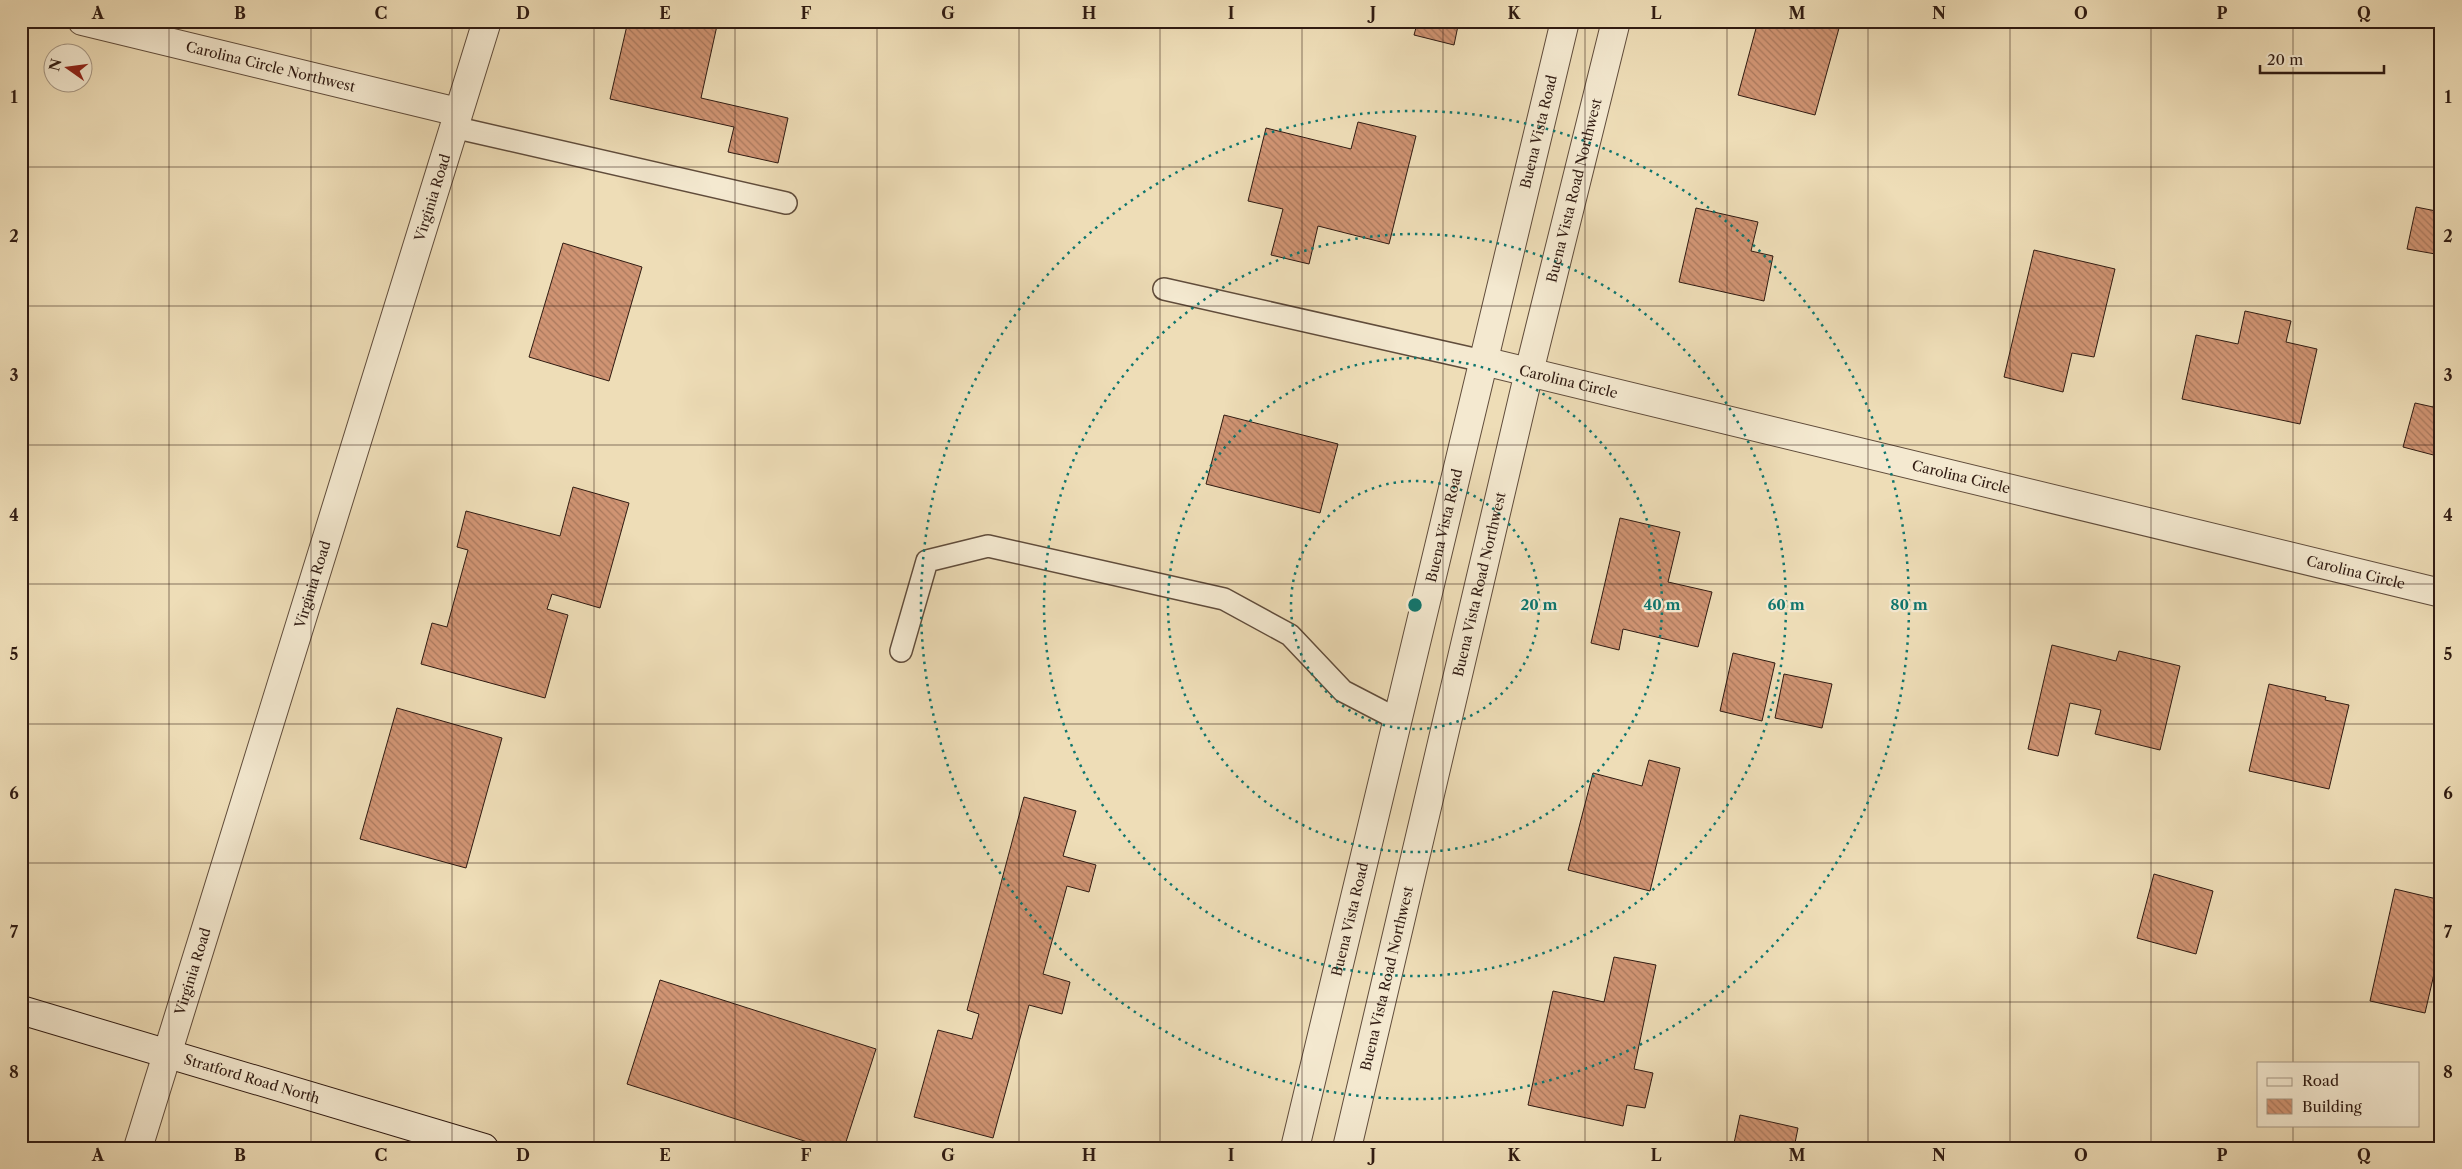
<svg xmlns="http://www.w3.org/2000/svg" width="2462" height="1169" font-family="'Libre Caslon Text',serif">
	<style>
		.building { fill: url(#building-back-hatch); stroke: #301b12 }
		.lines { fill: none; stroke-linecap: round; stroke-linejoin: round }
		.lane-casing { stroke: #604c3b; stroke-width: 24 }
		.street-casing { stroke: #604c3b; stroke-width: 30 }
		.secondary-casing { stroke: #301b12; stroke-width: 30 }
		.lane { stroke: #f4e9d0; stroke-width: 21 }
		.street { stroke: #f4e9d0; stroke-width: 28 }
		.secondary { stroke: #f4e9d0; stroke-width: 28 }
		.grid { fill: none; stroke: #301b12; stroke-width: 1; stroke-opacity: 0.55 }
		.ring { fill: none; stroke: #0f766e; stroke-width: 2.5; stroke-dasharray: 2.5 5 }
		.labels { text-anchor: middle; stroke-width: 4.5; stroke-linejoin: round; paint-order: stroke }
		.street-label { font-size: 14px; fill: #301b12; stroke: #f4e9d0 }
		.centre { fill: #0f766e; stroke: #f4e9d0; stroke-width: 2.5 }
		.ring-label { font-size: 15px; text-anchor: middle; font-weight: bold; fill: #0f766e; stroke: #f4e9d0; stroke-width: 4.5; stroke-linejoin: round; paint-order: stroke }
		.neatline { fill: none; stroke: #301b12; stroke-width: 2 }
		.grid-label { font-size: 16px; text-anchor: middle; font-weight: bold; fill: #301b12 }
	</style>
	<defs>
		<pattern id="building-back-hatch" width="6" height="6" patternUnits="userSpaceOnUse" patternTransform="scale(1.25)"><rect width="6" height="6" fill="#d09473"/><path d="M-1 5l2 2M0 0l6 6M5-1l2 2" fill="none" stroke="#a9785d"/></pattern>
	</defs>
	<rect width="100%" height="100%" fill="#eeddb7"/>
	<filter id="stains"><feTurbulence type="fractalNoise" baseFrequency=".004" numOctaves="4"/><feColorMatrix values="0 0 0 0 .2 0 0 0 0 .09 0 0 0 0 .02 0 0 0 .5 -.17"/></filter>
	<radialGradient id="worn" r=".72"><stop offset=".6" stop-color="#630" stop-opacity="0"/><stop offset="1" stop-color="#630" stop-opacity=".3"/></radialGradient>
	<!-- building -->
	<path class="building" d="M 628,21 L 718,21 L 701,98 L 788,118 L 778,163 L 728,152 L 734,127 L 610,99 Z
		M 1407,21 L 1459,21 L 1454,45 L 1414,35 L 1417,24 Z
		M 1758,21 L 1841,21 L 1815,115 L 1738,95 Z
		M 1358,122 L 1416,136 L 1389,244 L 1318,226 L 1309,264 L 1271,255 L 1283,209 L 1248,201 L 1266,128 L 1351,149 Z
		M 2416,207 L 2441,212 L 2441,255 L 2407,249 Z
		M 1696,208 L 1758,222 L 1751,251 L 1773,256 L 1764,301 L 1679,282 Z
		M 563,243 L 642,267 L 609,381 L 529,357 Z
		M 2034,250 L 2115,269 L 2094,357 L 2072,353 L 2063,392 L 2004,377 Z
		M 2245,311 L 2291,321 L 2286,342 L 2317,349 L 2300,424 L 2182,399 L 2196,335 L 2238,344 Z
		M 2441,378 L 2441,457 L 2403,447 L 2415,403 L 2433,407 Z
		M 1224,415 L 1338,444 L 1320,513 L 1206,484 Z
		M 573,487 L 629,503 L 600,608 L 552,594 L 547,609 L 568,615 L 545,698 L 421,664 L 432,623 L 447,627 L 468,550 L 457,547 L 466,511 L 560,536 Z
		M 1620,518 L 1680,532 L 1668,582 L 1712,592 L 1698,647 L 1623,629 L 1619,650 L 1591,643 Z
		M 2052,645 L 2116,661 L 2119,651 L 2180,666 L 2160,750 L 2095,734 L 2101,710 L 2070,703 L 2058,756 L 2028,749 Z
		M 1733,653 L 1775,663 L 1762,721 L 1720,711 Z
		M 1784,674 L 1832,684 L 1822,728 L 1775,718 Z
		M 2269,684 L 2326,697 L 2325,700 L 2349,705 L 2329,789 L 2249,771 Z
		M 397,708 L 502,738 L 466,868 L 360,839 Z
		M 1649,760 L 1680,768 L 1650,891 L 1568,870 L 1593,773 L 1642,786 Z
		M 1024,797 L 1076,811 L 1063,856 L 1096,865 L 1089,892 L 1067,886 L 1043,974 L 1070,982 L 1062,1014 L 1029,1005 L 993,1138 L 914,1117 L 938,1030 L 972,1039 L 979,1014 L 967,1010 Z
		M 2154,874 L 2213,891 L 2196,954 L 2137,938 Z
		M 2395,889 L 2441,900 L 2441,944 L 2425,1013 L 2370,1001 Z
		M 1614,957 L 1656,965 L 1634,1069 L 1653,1073 L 1645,1108 L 1627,1105 L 1623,1126 L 1528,1105 L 1553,991 L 1604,1002 Z
		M 660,980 L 876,1049 L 844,1148 L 826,1148 L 627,1084 Z
		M 1740,1115 L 1798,1128 L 1794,1148 L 1733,1148 Z"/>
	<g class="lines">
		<defs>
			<path id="lane" d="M 453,127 L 786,203
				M 1164,289 L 1483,361
				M 901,651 L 927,561 L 988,546 L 1224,599 L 1290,635 L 1343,691 L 1397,719"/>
			<g id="street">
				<path id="s1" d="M 82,21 L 458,112"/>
				<path id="s2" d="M 1483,361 L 2441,593"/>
				<path id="s3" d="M 138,1148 L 487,21"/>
				<path id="s4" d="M 1295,1148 L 1565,21"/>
				<path id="s5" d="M 1347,1148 L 1529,372 L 1616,21"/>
			</g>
			<g id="secondary">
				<path id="s6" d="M 21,1010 L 484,1148"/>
			</g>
		</defs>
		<!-- lane casing -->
		<use href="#lane" class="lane-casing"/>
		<!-- street casing -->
		<use href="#street" class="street-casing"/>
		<!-- secondary casing -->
		<use href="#secondary" class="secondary-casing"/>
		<!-- lane -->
		<use href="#lane" class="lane"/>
		<!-- street -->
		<use href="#street" class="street"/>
		<!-- secondary -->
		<use href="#secondary" class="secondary"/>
	</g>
	<!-- grid -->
	<path class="grid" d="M 169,21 L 169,1148M 311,21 L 311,1148M 452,21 L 452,1148M 594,21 L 594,1148M 735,21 L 735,1148M 877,21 L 877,1148M 1019,21 L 1019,1148M 1160,21 L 1160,1148M 1302,21 L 1302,1148M 1443,21 L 1443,1148M 1585,21 L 1585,1148M 1727,21 L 1727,1148M 1868,21 L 1868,1148M 2010,21 L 2010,1148M 2151,21 L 2151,1148M 2293,21 L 2293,1063M 21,167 L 2441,167M 21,306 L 2441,306M 21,445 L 2441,445M 21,584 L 2441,584M 21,724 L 2441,724M 21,863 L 2441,863M 21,1002 L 2441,1002M 2293,1125 L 2293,1148"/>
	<!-- distance rings -->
	<g class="ring">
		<circle cx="1415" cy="605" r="124"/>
		<circle cx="1415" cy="605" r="247"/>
		<circle cx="1415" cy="605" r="371"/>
		<circle cx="1415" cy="605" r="494"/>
	</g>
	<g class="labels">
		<!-- street labels -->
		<g class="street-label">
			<text dy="5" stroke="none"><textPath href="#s1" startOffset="194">Carolina Circle Northwest</textPath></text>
			<text dy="5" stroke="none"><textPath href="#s4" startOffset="1045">Buena Vista Road</textPath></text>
			<text dy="5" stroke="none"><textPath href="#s5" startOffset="984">Buena Vista Road Northwest</textPath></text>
			<text dy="5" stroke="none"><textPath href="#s3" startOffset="995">Virginia Road</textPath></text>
			<text dy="5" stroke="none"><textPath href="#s2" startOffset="88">Carolina Circle</textPath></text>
			<text dy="5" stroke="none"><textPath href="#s2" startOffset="492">Carolina Circle</textPath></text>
			<text dy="5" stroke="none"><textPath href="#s4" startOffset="640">Buena Vista Road</textPath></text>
			<text dy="5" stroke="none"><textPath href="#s2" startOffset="898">Carolina Circle</textPath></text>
			<text dy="5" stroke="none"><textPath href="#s3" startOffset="590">Virginia Road</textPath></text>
			<text dy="5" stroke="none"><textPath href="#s5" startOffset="579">Buena Vista Road Northwest</textPath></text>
			<text dy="5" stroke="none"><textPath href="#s4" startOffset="235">Buena Vista Road</textPath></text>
			<text dy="5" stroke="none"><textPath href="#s3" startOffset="185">Virginia Road</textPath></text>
			<text dy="5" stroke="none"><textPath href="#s5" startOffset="174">Buena Vista Road Northwest</textPath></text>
			<text dy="5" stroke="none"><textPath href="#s6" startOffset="241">Stratford Road North</textPath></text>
		</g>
	</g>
	<circle cx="1415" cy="605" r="8" class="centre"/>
	<g class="ring-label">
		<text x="1539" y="610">20 m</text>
		<text x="1662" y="610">40 m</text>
		<text x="1786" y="610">60 m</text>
		<text x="1909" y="610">80 m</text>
	</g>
	<!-- margin -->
	<rect width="2462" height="1169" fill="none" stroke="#eeddb7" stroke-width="55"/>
	<!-- legend -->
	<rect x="2257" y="1062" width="162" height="65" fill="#f4e9d0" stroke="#a69784"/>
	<rect x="2267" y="1078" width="25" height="8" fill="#f4e9d0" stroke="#a69784"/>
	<text x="2302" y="1086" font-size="15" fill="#301b12">Road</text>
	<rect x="2267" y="1099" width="25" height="15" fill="url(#building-back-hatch)" stroke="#a69784"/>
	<text x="2302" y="1112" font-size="15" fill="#301b12">Building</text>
	<!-- north arrow -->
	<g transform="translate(68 68) rotate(284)"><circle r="24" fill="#f4e9d0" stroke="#a69784"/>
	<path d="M0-4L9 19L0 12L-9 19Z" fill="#8f2418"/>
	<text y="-8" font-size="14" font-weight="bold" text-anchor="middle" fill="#301b12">N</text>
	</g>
	<!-- scale -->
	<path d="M2260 65v8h124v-8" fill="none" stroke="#301b12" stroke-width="2.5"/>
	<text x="2267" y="65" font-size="15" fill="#301b12" stroke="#f4e9d0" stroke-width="4" paint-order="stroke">20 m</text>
	<rect x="28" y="28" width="2406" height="1114" class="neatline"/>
	<g class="grid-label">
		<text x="98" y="19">A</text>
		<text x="240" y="19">B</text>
		<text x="381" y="19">C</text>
		<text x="523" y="19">D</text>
		<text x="665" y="19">E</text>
		<text x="806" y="19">F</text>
		<text x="948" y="19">G</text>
		<text x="1089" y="19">H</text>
		<text x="1231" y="19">I</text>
		<text x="1373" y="19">J</text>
		<text x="1514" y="19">K</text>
		<text x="1656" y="19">L</text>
		<text x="1797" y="19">M</text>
		<text x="1939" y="19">N</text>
		<text x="2081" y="19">O</text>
		<text x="2222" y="19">P</text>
		<text x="2364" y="19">Q</text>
		<text x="14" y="103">1</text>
		<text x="2448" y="103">1</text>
		<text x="14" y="242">2</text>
		<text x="2448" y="242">2</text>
		<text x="14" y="381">3</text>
		<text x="2448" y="381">3</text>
		<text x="14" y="521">4</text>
		<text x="2448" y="521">4</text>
		<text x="14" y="660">5</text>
		<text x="2448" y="660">5</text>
		<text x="14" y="799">6</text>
		<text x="2448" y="799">6</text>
		<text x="14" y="938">7</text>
		<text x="2448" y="938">7</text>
		<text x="14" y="1078">8</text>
		<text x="2448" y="1078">8</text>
		<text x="98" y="1161">A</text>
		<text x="240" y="1161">B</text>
		<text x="381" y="1161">C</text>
		<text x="523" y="1161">D</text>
		<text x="665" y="1161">E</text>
		<text x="806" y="1161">F</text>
		<text x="948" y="1161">G</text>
		<text x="1089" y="1161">H</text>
		<text x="1231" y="1161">I</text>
		<text x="1373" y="1161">J</text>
		<text x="1514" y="1161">K</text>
		<text x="1656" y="1161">L</text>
		<text x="1797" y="1161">M</text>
		<text x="1939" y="1161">N</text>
		<text x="2081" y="1161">O</text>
		<text x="2222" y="1161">P</text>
		<text x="2364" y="1161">Q</text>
	</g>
	<rect width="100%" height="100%" filter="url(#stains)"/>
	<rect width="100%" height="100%" fill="url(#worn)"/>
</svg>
